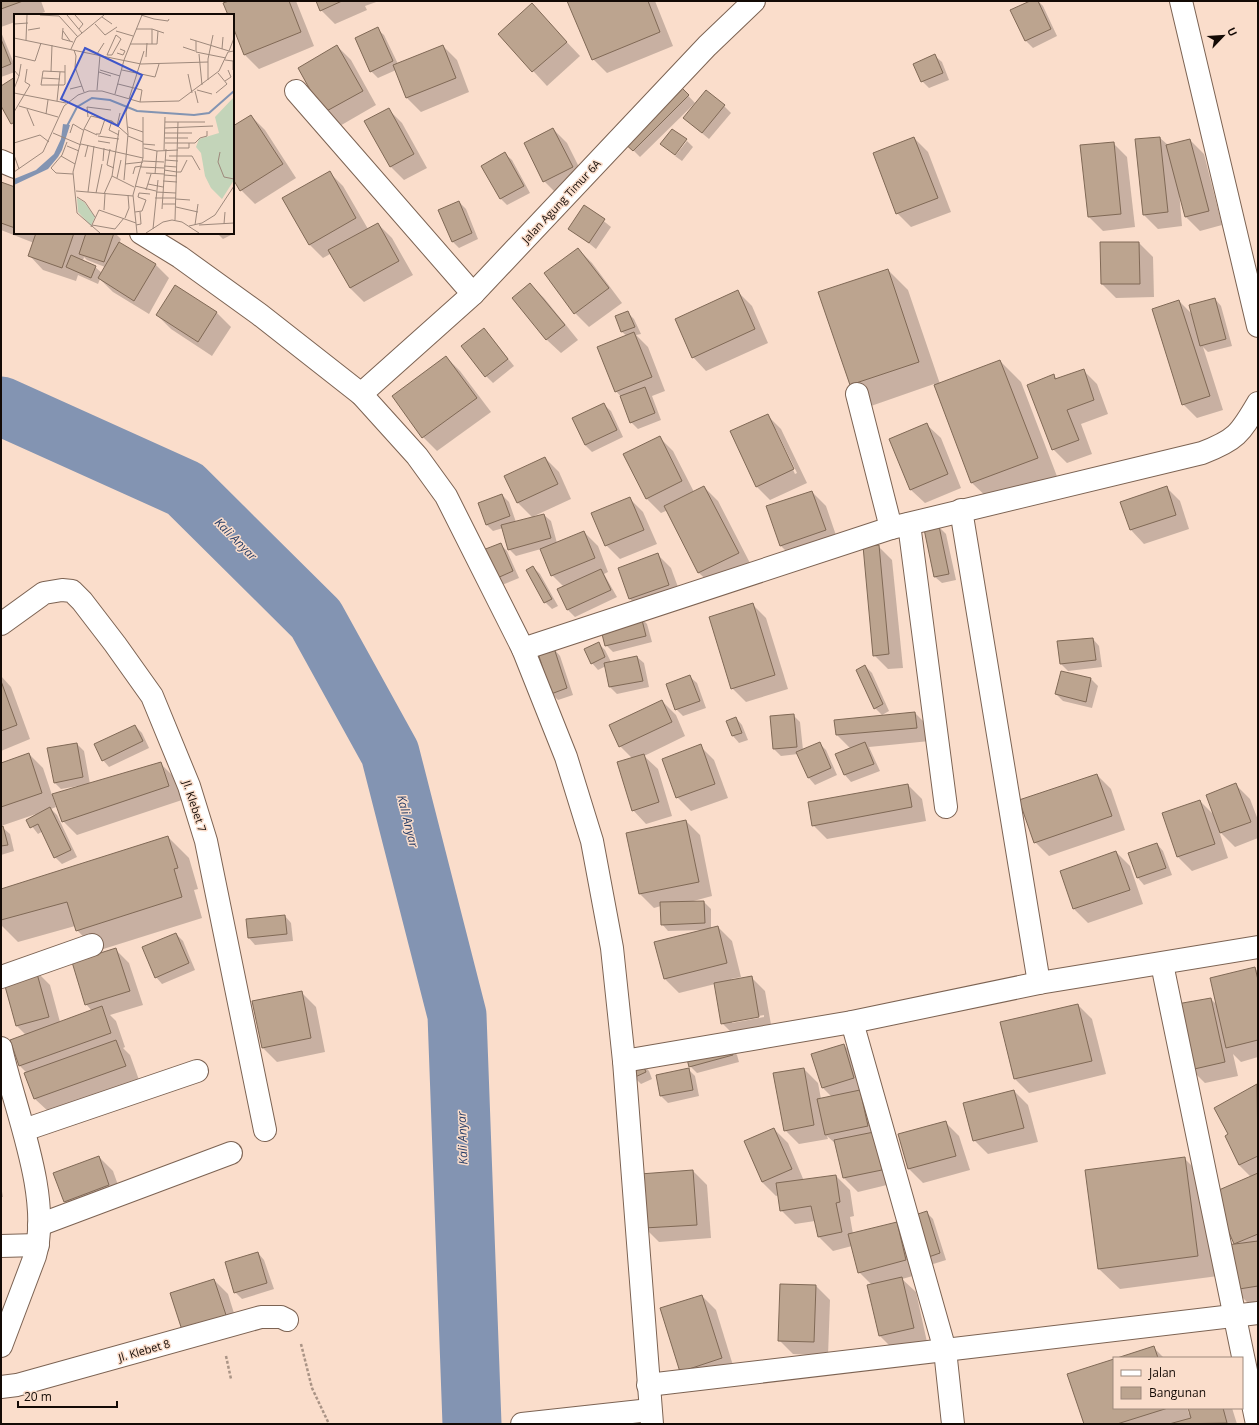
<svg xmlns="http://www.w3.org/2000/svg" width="1259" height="1425" font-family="'Open Sans',sans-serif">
  <rect width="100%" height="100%" fill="#faddcb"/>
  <g fill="#0003" fill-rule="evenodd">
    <polygon points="1,1 41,1 45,12 36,15 15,15 15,22 1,27"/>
    <polygon points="232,1 296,1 314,46 259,69 245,55 233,25 233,15 229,15"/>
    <polygon points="317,1 379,1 365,6 367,10 335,24 321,10"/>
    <polygon points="569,1 655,1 673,46 607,73 593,59"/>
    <polygon points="1033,1 1038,1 1043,6 1057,36 1033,48 1026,41 1012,11"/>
    <polygon points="532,5 580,56 547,86 499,34"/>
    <polygon points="377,29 384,35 398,64 443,46 457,60 469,92 421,112 407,98 396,70 378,78 371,71"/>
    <polygon points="1,32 15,66 15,72 1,77"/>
    <polygon points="337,46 351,60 376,105 338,127 324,113"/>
    <polygon points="935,56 942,62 949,80 929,88 922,81"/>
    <polygon points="680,87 695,103 640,157 625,142"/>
    <polygon points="724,106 731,113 709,139 691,124"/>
    <polygon points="388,109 402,123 427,168 404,180 390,166"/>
    <polygon points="251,116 265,130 296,178 255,204 241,190 233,178 233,127"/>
    <polygon points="553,129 567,143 586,181 558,195 544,181"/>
    <polygon points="914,138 928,152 951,212 911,227 897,213"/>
    <polygon points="1160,138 1168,145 1190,140 1204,154 1222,225 1200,231 1186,217 1179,191 1182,226 1158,229 1144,215"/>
    <polygon points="687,141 693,147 682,161 675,156"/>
    <polygon points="1113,143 1127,157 1135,227 1103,231 1089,217"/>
    <polygon points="505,154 512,160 530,193 507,205 501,199"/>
    <polygon points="329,172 343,186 368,229 378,224 392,238 413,275 364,302 350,288 332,253 323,258 309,244"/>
    <path d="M1,183L15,189V233H115L121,239L119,244L155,264L169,278L149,314L113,292L100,279L98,284L78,275L76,281L43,270L30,256L34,243L1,230ZM84,257L87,260L105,267L102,273L95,267L83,261Z"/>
    <polygon points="459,202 466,209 478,239 459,248 452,241"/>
    <polygon points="585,206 611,227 596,249 570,228"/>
    <polygon points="233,229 235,233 223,239 217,233 233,233"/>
    <polygon points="1101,243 1139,243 1153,257 1154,297 1116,298 1102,284"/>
    <polygon points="578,249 592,263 622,303 589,327 575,313 546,274"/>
    <polygon points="888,270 908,290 940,384 1000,361 1021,382 1058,479 993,503 972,483 934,384 871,406 851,385 819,293"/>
    <polygon points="530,284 544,298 578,340 561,353 547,340 514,298"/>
    <polygon points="176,286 217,313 231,327 212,356 171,329 157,315"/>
    <polygon points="738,292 752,306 768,343 706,371 693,357"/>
    <polygon points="1215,299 1221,306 1232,346 1208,352 1203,347 1223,410 1197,418 1183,404 1179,301 1193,315"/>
    <polygon points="627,312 634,319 641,334 636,335 648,347 665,391 652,396 661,420 638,429 631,422 621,397 616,391 627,336 622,332 616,317"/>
    <polygon points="490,336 514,366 493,383 486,376"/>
    <polygon points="446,357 460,371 491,412 437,451 423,437"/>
    <polygon points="1083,370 1097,384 1108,414 1081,424 1092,454 1067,463 1053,449 1054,376 1057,379"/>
    <polygon points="604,405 611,411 623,437 592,452 585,445 573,419"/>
    <path d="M767,415L781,429L807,483L770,500L756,486ZM774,430H776L797,473L795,474Z"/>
    <polygon points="927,425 941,438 961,488 925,503 911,490"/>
    <polygon points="659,437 673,451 694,492 704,487 718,501 752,567 713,586 699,573 668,510 661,513 647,499 624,454"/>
    <polygon points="545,458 559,472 571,499 532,517 518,503 506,476"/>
    <polygon points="1166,487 1180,501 1189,529 1144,544 1131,530 1121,502"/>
    <polygon points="812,492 826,506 839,544 795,560 781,546 768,507"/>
    <polygon points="502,495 509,502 516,522 544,515 551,521 557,543 584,532 598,546 608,572 604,574 617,597 575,617 568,610 558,590 564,587 552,575 541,549 516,556 509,549 503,528 493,531 486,524"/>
    <polygon points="629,498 643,512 657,544 620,559 606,545"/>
    <polygon points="939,527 946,534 956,580 942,583 935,577"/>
    <polygon points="500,544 507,551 519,578 502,585 496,579"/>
    <polygon points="878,546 892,560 903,668 888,669 874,655"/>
    <polygon points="657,554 671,568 682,598 644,613 630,599 619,568"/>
    <polygon points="533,567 540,574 558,606 552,609 545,602"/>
    <polygon points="752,604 766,618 788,689 746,702 732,688"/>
    <polygon points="640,617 647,624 652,642 613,652 606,645"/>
    <polygon points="1093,639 1099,646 1102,667 1068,671 1061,664"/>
    <polygon points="598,643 605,650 611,662 637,657 644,663 649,687 617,694 610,687 606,666 598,670 592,663"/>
    <polygon points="554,649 560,656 573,695 558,700 551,693"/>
    <polygon points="865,666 872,673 889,711 882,715 875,708"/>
    <polygon points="1062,672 1091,679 1098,686 1092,708 1063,701 1056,694"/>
    <polygon points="1,676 11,687 30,739 1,751"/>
    <polygon points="690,677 697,683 706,708 683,716 676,709"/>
    <polygon points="662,701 676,715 685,736 644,756 658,769 672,816 646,824 633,810 633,759 620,746"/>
    <polygon points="915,713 929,727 930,741 869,747 880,771 851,782 845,775 837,754 851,749 837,735"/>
    <polygon points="793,715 800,722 803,750 819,743 826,750 837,775 815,785 809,778 798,754 781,756 774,749 771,717"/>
    <polygon points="736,718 742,725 748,740 739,743 733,736 727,722"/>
    <polygon points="135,726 142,733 149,748 109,767 103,760"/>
    <polygon points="77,744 84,751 90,784 161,764 175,778 182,800 77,835 63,821 84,785 61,789 54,782"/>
    <polygon points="700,746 714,760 728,798 691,811 677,797"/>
    <polygon points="29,754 43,768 56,807 51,809 57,815 77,857 62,864 55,857 43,831 38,834 27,820 36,814 1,826 1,764"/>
    <polygon points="1097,775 1111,789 1125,830 1049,856 1035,842"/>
    <polygon points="908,785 922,799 926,821 827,839 813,825"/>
    <polygon points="1236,785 1250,799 1258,820 1258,838 1235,847 1219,831 1228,858 1192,871 1178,857 1200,801 1215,816"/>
    <path d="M686,821L700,835L712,896L686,903L704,902L711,909V929L718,927L732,941L741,977L731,979V981L751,977L765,991L772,1030L736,1037L722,1023L715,984L679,993L665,979L656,943L703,930L668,931L662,924L661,906L654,908L640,894L627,834ZM764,1015V1017L732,1023V1021Z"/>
    <polygon points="1,828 3,828 10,834 14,851 1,855"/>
    <polygon points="168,837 189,858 198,889 194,890 202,918 97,951 77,930 75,926 18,942 1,925 1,891"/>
    <polygon points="1157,844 1163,851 1172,875 1144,885 1138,878 1129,854"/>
    <polygon points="1116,852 1130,866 1143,904 1088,923 1074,909 1061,871"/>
    <polygon points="285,916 291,923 293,941 255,945 249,938"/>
    <polygon points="176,934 183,941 195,970 162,984 156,977"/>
    <polygon points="115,949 129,963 143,1005 110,1015 116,1021 125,1047 123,1048 130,1055 139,1080 49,1112 35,1099 27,1073 20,1066 11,1040 26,1035 17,1026 4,980 36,971 50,985 60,1022 92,1011 86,1004"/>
    <polygon points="1255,968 1258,972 1258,1057 1241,1062 1233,1054 1238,1076 1205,1083 1191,1069 1211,999 1217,1005"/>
    <polygon points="302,993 316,1007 325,1052 277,1062 263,1048"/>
    <polygon points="1078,1005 1092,1019 1106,1074 1029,1093 1015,1079"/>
    <polygon points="844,1045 857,1059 895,1183 858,1192 844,1178 837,1145 827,1136 828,1139 799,1144 785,1130 804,1069 818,1083 821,1099 832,1097 823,1088"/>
    <polygon points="731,1048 737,1055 739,1062 697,1073 690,1066"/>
    <polygon points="642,1064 649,1071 652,1079 641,1084 634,1077"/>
    <polygon points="688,1069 695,1076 699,1096 668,1103 661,1096 657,1076"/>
    <polygon points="1257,1085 1258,1302 1248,1303 1234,1289 1236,1245 1214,1193 1251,1177 1239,1165 1230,1135"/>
    <polygon points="1014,1091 1028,1105 1038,1142 988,1154 974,1140"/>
    <polygon points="945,1122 959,1136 970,1170 923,1183 909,1169 900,1134"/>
    <polygon points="774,1129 788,1143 804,1181 836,1176 850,1190 854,1216 850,1217 853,1234 897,1223 910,1237 920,1274 902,1279 916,1292 927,1342 894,1350 880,1336 868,1286 872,1285 859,1272 852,1246 833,1251 819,1237 815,1221 795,1224 781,1210 779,1195 776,1196 762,1182 745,1142"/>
    <polygon points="99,1157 113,1171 123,1199 79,1215 65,1201"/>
    <polygon points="1184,1158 1205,1179 1218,1276 1120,1289 1099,1269"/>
    <polygon points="693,1171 707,1185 711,1238 659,1242 645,1228"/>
    <polygon points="1,1186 3,1197 1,1197"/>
    <polygon points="926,1212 933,1219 946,1260 930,1265"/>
    <polygon points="258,1253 264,1260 274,1289 242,1299 235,1292"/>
    <polygon points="214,1280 228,1294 239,1329 197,1343"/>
    <polygon points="816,1286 830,1300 828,1356 793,1354 779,1340"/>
    <polygon points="702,1296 716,1310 735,1372 681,1371"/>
    <polygon points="1154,1348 1164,1358 1120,1358"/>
    <polygon points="1114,1360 1114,1408 1187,1408 1189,1414 1191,1413 1189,1408 1232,1408 1237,1424 1085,1424"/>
  </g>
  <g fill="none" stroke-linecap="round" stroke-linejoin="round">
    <polyline stroke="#8394b2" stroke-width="59" points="1,406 185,489 316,619 390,753 457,1015 472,1424"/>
  </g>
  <g fill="#bca48f" stroke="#806956">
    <polygon points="1,1 23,1 1,9"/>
    <polygon points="229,1 289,1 301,32 244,55 233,27 233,15 228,15 223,3"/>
    <polygon points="316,1 342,1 320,11"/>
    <polygon points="567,1 648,1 660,32 592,60"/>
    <polygon points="1030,1 1038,1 1051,29 1025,41 1010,10"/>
    <polygon points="532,3 567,42 532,72 498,34"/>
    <polygon points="378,27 393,61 370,72 355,38"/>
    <polygon points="1,39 11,64 1,68"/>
    <polygon points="337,45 363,91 323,113 298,68"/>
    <polygon points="443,45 456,78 406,98 393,65"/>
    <polygon points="935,54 943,73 921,82 913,64"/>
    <polygon points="15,77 15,122 11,124 1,106 1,86"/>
    <polygon points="680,86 689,95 633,151 623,142"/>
    <polygon points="706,90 725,105 702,133 683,118"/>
    <polygon points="389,108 414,154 390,167 364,121"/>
    <polygon points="251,115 283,164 240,191 233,179 233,126"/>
    <polygon points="553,128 573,167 543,182 524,143"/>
    <polygon points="672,129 687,139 675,155 660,144"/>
    <polygon points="914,137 938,198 896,214 873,153"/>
    <polygon points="1160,137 1168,212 1143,215 1135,139"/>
    <polygon points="1190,139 1209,211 1185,217 1166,145"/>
    <polygon points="1114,142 1121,214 1088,217 1080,145"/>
    <polygon points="505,152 524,186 500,199 481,166"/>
    <polygon points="330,171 356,218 309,245 282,198"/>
    <polygon points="1,182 15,187 15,228 1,223"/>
    <polygon points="459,201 472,233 452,242 438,210"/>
    <polygon points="584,205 605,219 589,243 568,229"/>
    <polygon points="378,223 399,261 350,288 328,250"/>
    <polygon points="36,233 74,233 62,268 28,256"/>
    <polygon points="86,233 114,233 104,262 79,254"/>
    <polygon points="119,242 156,264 134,301 98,278"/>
    <polygon points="1100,242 1139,242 1140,284 1101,284"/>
    <polygon points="578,248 609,288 574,314 544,273"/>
    <polygon points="71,255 96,266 91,278 66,267"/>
    <polygon points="888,269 919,362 850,385 818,292"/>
    <polygon points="530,283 565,325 546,340 512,298"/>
    <polygon points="175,285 217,312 198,342 156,315"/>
    <polygon points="738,290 755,329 692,358 675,319"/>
    <polygon points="1215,298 1226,339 1200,346 1189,305"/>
    <polygon points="1179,300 1210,396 1182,405 1152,309"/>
    <polygon points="628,311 635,327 621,332 615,316"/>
    <polygon points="484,328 508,359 485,377 461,346"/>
    <polygon points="634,332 652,377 615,392 597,347"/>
    <polygon points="446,356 477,398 422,438 392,396"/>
    <polygon points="1000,360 1038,458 971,483 934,385"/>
    <polygon points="1084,369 1094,400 1067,410 1079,440 1052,450 1027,385 1054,374 1055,379"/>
    <polygon points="645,387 655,413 630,423 620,396"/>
    <polygon points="604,403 617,430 585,445 572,418"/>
    <polygon points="768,414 794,469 756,487 730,431"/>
    <polygon points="927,423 948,474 910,490 889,439"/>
    <polygon points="660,436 682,481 646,499 623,454"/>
    <polygon points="545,457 558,484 517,503 504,476"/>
    <polygon points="704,486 739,553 698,573 664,506"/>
    <polygon points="1167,486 1176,515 1130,530 1120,502"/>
    <polygon points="812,491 826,530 780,546 766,506"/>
    <polygon points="502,494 510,516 486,525 478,503"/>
    <polygon points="630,497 644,530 605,546 591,513"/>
    <polygon points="544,514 551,538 508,550 501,525"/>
    <polygon points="939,526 949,574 934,577 924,529"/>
    <polygon points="584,531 595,558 551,576 540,549"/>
    <polygon points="501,543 513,571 495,579 483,550"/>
    <polygon points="879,545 889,654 873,656 863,546"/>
    <polygon points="658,553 669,585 629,599 618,568"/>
    <polygon points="533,566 552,599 544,603 526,570"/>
    <polygon points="601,569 611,590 567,610 557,589"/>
    <polygon points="753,603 775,675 731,689 709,617"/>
    <polygon points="641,616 646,636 605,646 600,626"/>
    <polygon points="1093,638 1096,660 1060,664 1057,641"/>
    <polygon points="599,642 605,657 591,664 584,649"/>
    <polygon points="554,648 567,688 551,694 538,653"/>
    <polygon points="637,656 643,681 609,687 604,663"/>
    <polygon points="865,665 883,704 874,709 856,670"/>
    <polygon points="1061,671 1091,678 1086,702 1055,694"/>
    <polygon points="690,675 700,701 675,710 666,684"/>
    <polygon points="1,681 17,725 1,731"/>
    <polygon points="662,700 672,722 619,747 609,725"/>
    <polygon points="915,712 917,728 836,735 834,720"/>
    <polygon points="794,714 797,747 773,749 770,716"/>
    <polygon points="736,717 742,733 732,736 726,721"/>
    <polygon points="135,725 143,741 102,761 94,744"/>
    <polygon points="820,742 831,768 808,778 796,752"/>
    <polygon points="865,742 874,764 844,775 835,754"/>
    <polygon points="77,743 83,777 54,783 47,748"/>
    <polygon points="701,744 715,784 676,798 662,759"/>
    <polygon points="29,753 42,793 1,807 1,763"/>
    <polygon points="644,754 659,802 632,811 617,762"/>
    <polygon points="161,762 169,786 62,822 52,794"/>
    <polygon points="1097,774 1112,816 1034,843 1019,800"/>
    <polygon points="1236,783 1251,822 1220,833 1206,795"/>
    <polygon points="908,784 912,807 812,826 808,802"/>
    <polygon points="1200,800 1215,844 1177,857 1162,813"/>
    <polygon points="50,807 71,850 54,858 38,824 30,828 26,820"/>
    <polygon points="686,820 699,882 639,894 626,833"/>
    <polygon points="3,826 8,845 1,846 1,827"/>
    <polygon points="168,836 178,868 174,869 182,897 76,931 67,902 1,920 1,889"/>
    <polygon points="1157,843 1166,868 1137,878 1128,853"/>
    <polygon points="1116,851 1130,890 1073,909 1060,871"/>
    <polygon points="704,901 705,923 661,925 660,902"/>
    <polygon points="285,915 287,934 248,938 246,919"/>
    <polygon points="718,926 727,963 664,979 654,942"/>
    <polygon points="176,933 189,963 155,978 142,947"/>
    <polygon points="116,948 130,991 85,1005 72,962"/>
    <polygon points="1255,967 1258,980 1258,1040 1226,1048 1210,978"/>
    <polygon points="36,970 49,1017 16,1026 3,979"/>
    <polygon points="752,976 759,1017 721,1024 714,983"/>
    <polygon points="302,991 311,1038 262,1048 252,1001"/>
    <polygon points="1211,998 1225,1062 1190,1070 1177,1004"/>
    <polygon points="1078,1004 1092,1061 1014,1079 1000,1022"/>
    <polygon points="102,1006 111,1033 19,1066 10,1040"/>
    <polygon points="116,1040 126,1066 34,1099 24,1073"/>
    <polygon points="844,1044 854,1078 822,1088 811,1054"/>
    <polygon points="731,1047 733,1055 689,1067 687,1059"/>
    <polygon points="642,1063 646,1072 633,1078 630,1069"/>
    <polygon points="689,1068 693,1090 660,1096 656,1075"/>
    <polygon points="804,1068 814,1125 784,1131 773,1073"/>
    <polygon points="1257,1084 1258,1156 1239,1165 1225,1136 1228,1134 1214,1108"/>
    <polygon points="860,1090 868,1126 825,1135 817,1099"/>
    <polygon points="1014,1090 1024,1128 973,1141 963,1103"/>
    <polygon points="946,1121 956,1156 908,1169 898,1134"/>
    <polygon points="774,1128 792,1169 762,1182 744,1141"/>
    <polygon points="874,1132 882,1170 843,1178 834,1140"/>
    <polygon points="99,1156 109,1185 64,1202 53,1173"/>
    <polygon points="1185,1157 1198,1256 1098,1269 1085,1170"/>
    <polygon points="693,1170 697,1225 644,1228 640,1174"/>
    <polygon points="1258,1173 1258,1234 1234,1244 1212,1193"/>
    <polygon points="836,1175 840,1202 836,1203 842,1232 818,1237 811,1206 780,1211 776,1183"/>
    <polygon points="927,1211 940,1253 923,1259 909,1217"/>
    <polygon points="897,1222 906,1260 858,1273 848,1234"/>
    <polygon points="1258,1241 1258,1286 1233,1290 1227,1245"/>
    <polygon points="258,1252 267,1283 234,1293 225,1262"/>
    <polygon points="902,1277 914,1328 879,1336 867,1285"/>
    <polygon points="214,1279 226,1315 182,1330 170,1293"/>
    <polygon points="780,1284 816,1285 814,1342 778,1341"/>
    <polygon points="702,1295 722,1358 680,1372 660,1308"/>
    <polygon points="1154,1346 1158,1358 1117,1358"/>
    <polygon points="1114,1359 1114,1408 1168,1408 1117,1424 1084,1424 1067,1374"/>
    <polygon points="1188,1408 1223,1408 1227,1423 1169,1424 1191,1418"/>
  </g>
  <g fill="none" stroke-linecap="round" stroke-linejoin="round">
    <defs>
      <g id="minor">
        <polyline points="1181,1 1258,326"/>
        <polyline points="296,91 473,294"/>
        <polyline points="1,161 15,167"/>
        <polyline points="141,233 180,257 259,314 361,394 417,456 446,496 523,649 566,757 592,841 612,948 624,1061 652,1424"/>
        <polyline points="361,394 473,294 707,46 754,1"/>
        <polyline points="857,394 891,528"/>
        <polyline points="961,510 1039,983"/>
        <polyline points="909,524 946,807"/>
        <polyline points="1,624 44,593 62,590 72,591 82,601 115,644 152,696 189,786 206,841 265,1130"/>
        <path d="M523,649L891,528L1202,453C1236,440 1240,434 1258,403"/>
        <polyline points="1162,964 1257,1424"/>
        <polyline points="1,977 92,945"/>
        <polyline points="852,1022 945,1350 953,1424"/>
        <path d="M1,1048C14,1108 52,1196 35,1256L1,1346"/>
        <polyline points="624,1061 852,1022 1039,983 1258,947"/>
        <polyline points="24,1130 197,1071"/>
        <polyline points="39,1225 231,1153"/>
        <polyline points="1,1246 38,1245"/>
        <polyline points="648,1385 1258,1313"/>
        <polyline points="1,1387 17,1385 261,1317 281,1317 287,1320"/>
        <polyline points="522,1424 650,1410"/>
      </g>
    </defs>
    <use href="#minor" stroke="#7c6353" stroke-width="24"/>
    <g stroke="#aa9486" stroke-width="2.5" stroke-dasharray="3 2" stroke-linecap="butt">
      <polyline points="301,1344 312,1388 329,1424"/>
      <polyline points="226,1356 231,1379"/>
    </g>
    <use href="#minor" stroke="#fff" stroke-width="22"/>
  </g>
  <g text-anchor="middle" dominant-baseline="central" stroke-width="3" stroke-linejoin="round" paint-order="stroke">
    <g font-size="11" fill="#130a05" stroke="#faddcb">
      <text transform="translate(561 201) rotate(-47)">Jalan Agung Timur 6A</text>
      <text transform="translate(195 806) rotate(72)">Jl. Klebet 7</text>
      <text transform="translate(144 1350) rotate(-16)">Jl. Klebet 8</text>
    </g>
    <g font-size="12" font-style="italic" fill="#273e68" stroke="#faddcb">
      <text transform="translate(236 539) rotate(45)">Kali Anyar</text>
      <text transform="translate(408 821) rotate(76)">Kali Anyar</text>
      <text transform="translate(462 1138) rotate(-92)">Kali Anyar</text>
    </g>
  </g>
  <g transform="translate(14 14)">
    <rect width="220" height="220" fill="#faddcb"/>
    <path d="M63,184L70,188L81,203L77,212L64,198Z" fill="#c3d4b9"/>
    <path d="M220,83V166L208,185L197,174L191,162L187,139L182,133L185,125L205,119L201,103Z" fill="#c3d4b9"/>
    <path d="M49,110L56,111L48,136L44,143L34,155L0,171V165L22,156L40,140L47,125Z" fill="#8394b2"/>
    <path fill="none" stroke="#8394b2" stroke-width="2" d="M52,114L63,93L78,84L96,86L123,97L180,101L195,99L220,77"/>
    <path fill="none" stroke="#9e897c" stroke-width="1" d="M26,1L45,2M53,1L68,19M61,1L69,10L65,15M127,1L140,5L154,7L155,5M45,2L64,23M88,3L98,10M0,10L14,9M81,10L91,21L103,13M49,14L48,25L59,28M122,15H138L150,19M138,15V30M14,16L26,14M49,17L56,27M102,17L119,22M102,21L107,25L98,41H93ZM0,24L127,50L194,48M176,25L215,37M12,26L13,1M182,27V38L212,44M116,30H143L144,17M169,33L181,37M57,35L62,24L90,1M208,35L209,23M60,36L62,42L61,53L70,78M215,37L220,24M103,39L109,41L111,37L106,35M83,40L90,29M185,40L188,71M0,42L21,47L27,29M132,43L133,29M211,46L219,47V56M0,56L5,62L0,75M86,56L106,62M108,56L141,63L145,50M37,58L38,31M51,58L29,57L27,71H50L51,70V51M85,58L97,62M174,60L178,79M5,62L7,50M28,64L46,65M194,66V45L199,21M211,67L217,63L214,56M104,70L128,76L126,88M56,75L68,72M83,76L86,41M183,76L198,80M181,77L184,89M0,79L52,89M202,79L213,70L204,59M101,80L110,46L128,1M115,85L130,37M43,87L46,58M5,92L44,103M13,95L20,112M0,98L16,71L11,68L13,55M32,100L34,86M74,103L73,93L97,96M129,103V144M98,107L95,116L105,121M151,108H191M103,112L106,99M114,113L129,118M151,114L199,112M70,115L83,121M105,116L98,162L120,173M39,119L67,131M56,119L59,110L69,116M151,119H178M82,120H86L91,105M84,122L105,125M114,122L129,128M151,124H174M84,127L96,129M53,128L48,141L37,154L42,159L59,160M0,129L26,121L35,128M151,129H181L186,124L193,122V117M67,130L129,144L119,181L123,219M129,130L141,131M53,132L65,137M130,134L143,137L164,136M164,134H175V129M96,135L93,151L100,154M150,136L151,103M206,138L204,148L210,163L220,165M0,141L5,155M47,142L61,150M155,142H178L186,156M71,143L74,131M151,146L164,147M89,147L90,134M129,147L150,148M111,150L129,148M150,152L163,153M127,153L150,154M150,156L163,158M0,158L29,138L50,92L64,81L75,77H88L126,88L165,87L205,57L214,38L220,37M163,158H167L173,146M132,159L150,160M119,160L121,153L128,152M141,160L143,137M150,161L163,162M103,164L107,146M110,166L114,120L112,98L116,86M149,167L163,168M134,170L149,173M121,172L142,177M132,176L137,160M62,177L119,182M74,178L80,132M142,178L162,179M82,179L88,150M90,180L98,162M63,183L71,188L81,203M141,184H162M162,185L176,186M149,190H162M162,193L184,198M148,195L152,135M90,196L91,180M121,198L128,197L132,186L124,183L125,179L136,180M111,204L115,194L114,181M161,206L164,108M210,210L211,198M78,211L101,215L110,204M122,211L127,210L126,198M181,211L184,190M185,211L220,209M175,212L188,209L201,201L220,172M77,213L85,196L122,209M139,215L144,166M86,219L63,199L59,158L70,115L77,102L98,107L114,121M132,219L149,208L158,206L168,208L185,219"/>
    <path fill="#3f56c9" fill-opacity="0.15" stroke="#3f56c9" stroke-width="2" d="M71,34L128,61L104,112L47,85Z"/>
    <rect width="220" height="220" fill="none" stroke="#130a05" stroke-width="2"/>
  </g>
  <rect width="1259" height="1425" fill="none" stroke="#130a05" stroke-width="4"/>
  <rect x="1113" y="1357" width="130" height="52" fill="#faddcb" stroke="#9e897c"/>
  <rect x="1121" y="1370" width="20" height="6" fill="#ffffff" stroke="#9e897c"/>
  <text x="1149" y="1377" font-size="12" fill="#130a05">Jalan</text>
  <rect x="1121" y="1387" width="20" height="12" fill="#bca48f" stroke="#9e897c"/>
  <text x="1149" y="1397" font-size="12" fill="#130a05">Bangunan</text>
  <g transform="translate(1223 36) rotate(65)" stroke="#faddcb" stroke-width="3" paint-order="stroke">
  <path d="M0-3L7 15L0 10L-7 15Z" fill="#130a05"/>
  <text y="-6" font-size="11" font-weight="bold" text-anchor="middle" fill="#130a05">U</text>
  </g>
  <path d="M18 1401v6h99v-6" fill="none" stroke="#130a05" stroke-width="2"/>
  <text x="24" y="1401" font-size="12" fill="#130a05" stroke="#faddcb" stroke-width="3" paint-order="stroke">20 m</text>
</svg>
